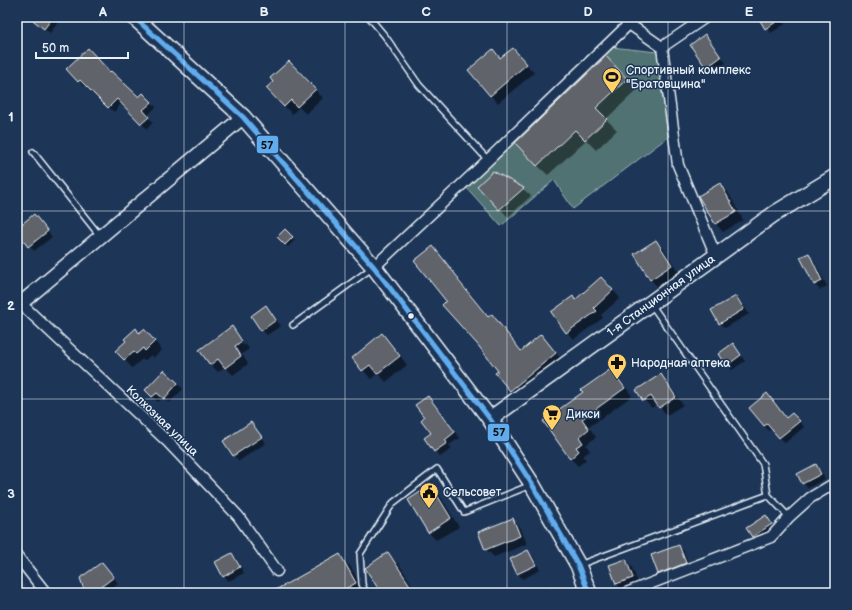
<svg xmlns="http://www.w3.org/2000/svg" width="852" height="610" font-family="'Balsamiq Sans',sans-serif">
  <rect width="100%" height="100%" fill="#1d3557"/>
  <filter id="ink" filterUnits="userSpaceOnUse"><feTurbulence type="fractalNoise" baseFrequency=".025" numOctaves="2"/><feDisplacementMap in="SourceGraphic" scale="8" xChannelSelector="R" yChannelSelector="G"/><feConvolveMatrix kernelMatrix="1 2 1 2 8 2 1 2 1" color-interpolation-filters="sRGB"/></filter>
  <g filter="url(#ink)">
    <polygon fill="#31435d" points="17,577 30,593 17,593"/>
    <polygon fill="#517272" stroke="#9cb2b5" points="611,47 657,52 668,137 573,209 554,180 501,226 466,187"/>
    <g fill="#0007">
      <polygon points="34,17 62,17 50,33 38,24"/>
      <polygon points="759,17 780,17 785,24 771,33"/>
      <polygon points="705,36 710,41 726,63 712,72 707,67"/>
      <polygon points="513,49 534,73 498,103 490,95 501,59"/>
      <polygon points="289,63 323,98 306,114 299,107 292,114 284,106 275,82"/>
      <polygon points="617,68 637,90 606,119 617,130 596,150 586,140 548,175 537,165"/>
      <polygon points="67,69 110,73 139,99 143,94 156,107 147,116 153,122 147,129 122,103 114,112 85,85 84,86"/>
      <polygon points="493,172 523,189 531,196 508,217 479,186"/>
      <polygon points="720,185 728,192 743,220 723,232 716,224 700,196"/>
      <polygon points="39,221 52,237 34,251 17,230"/>
      <polygon points="285,230 295,240 288,247 278,237"/>
      <polygon points="656,241 664,249 679,273 658,287 650,279"/>
      <polygon points="439,254 489,318 492,315 499,322 522,352 547,342 562,360 518,397 496,373 499,371 448,302"/>
      <polygon points="808,254 813,259 827,286 820,290 815,285"/>
      <polygon points="608,285 620,298 601,315 603,318 574,339 567,332 576,301"/>
      <polygon points="736,297 741,302 749,314 725,328 720,323"/>
      <polygon points="266,307 281,326 267,335 262,330"/>
      <polygon points="232,328 239,335 237,335 244,346 246,344 239,335 249,349 242,354 248,364 233,375 225,367 218,372 210,364"/>
      <polygon points="140,334 152,338 162,350 153,358 151,355 144,361 142,359 132,368 117,351"/>
      <polygon points="382,334 390,342 407,365 386,382 378,373 371,379 353,358"/>
      <polygon points="733,345 745,361 732,370 719,354"/>
      <polygon points="611,370 619,378 632,396 589,427 596,437 586,445 590,451 583,456 586,460 578,466 570,458 584,392"/>
      <polygon points="164,371 183,389 169,403 163,397 158,402 146,390"/>
      <polygon points="660,375 668,383 683,405 667,415 657,404 652,408 644,400"/>
      <polygon points="428,397 460,438 449,445 452,449 440,457 425,438 432,433 425,417"/>
      <polygon points="772,400 787,418 797,419 804,427 785,443 772,429 769,431 750,408"/>
      <polygon points="251,423 266,443 239,461 234,456 224,441"/>
      <polygon points="816,465 821,470 825,479 808,488 803,483"/>
      <polygon points="431,487 439,494 459,527 436,540 428,532"/>
      <polygon points="766,517 776,530 758,542 748,529"/>
      <polygon points="513,520 520,527 527,544 494,557 486,549"/>
      <polygon points="679,546 684,551 690,568 664,578 659,573"/>
      <polygon points="528,551 533,556 540,570 523,579 518,574 511,560"/>
      <polygon points="232,554 237,559 244,573 229,581 224,576"/>
      <polygon points="388,554 399,564 417,593 382,593"/>
      <polygon points="339,556 350,566 365,593 272,593"/>
      <polygon points="626,560 631,565 638,583 622,589 617,584"/>
      <polygon points="102,563 118,583 105,593 86,593"/>
      <polygon points="545,585 552,593 533,593 532,591"/>
    </g>
    <g fill="#60636a" stroke="#e8f1f8">
      <polygon points="29,17 53,17 44,29"/>
      <polygon points="758,17 784,17 765,29"/>
      <polygon points="705,34 721,57 706,68 690,45"/>
      <polygon points="88,48 110,72 111,71 139,97 143,93 152,102 143,110 149,117 141,124 117,99 108,108 80,80 78,82 66,69"/>
      <polygon points="513,48 527,64 490,96 468,70 493,49 500,58"/>
      <polygon points="606,56 627,79 596,108 607,119 585,140 575,130 537,166 515,143"/>
      <polygon points="289,61 316,89 297,107 291,100 284,107 266,88 273,82 270,78"/>
      <polygon points="493,171 524,188 499,210 477,186"/>
      <polygon points="720,183 736,212 715,224 698,196"/>
      <polygon points="34,214 48,231 28,247 17,232 17,228"/>
      <polygon points="285,229 293,237 285,245 277,237"/>
      <polygon points="656,240 672,265 650,280 634,254"/>
      <polygon points="433,246 459,279 458,280 488,317 492,314 521,351 541,334 556,353 510,391 495,373 498,371 477,344 442,305 446,301 414,261"/>
      <polygon points="809,253 822,281 814,285 800,257"/>
      <polygon points="601,277 613,290 594,308 597,311 566,333 551,312 573,296 575,300"/>
      <polygon points="736,296 744,309 719,324 711,310"/>
      <polygon points="266,305 276,320 261,331 251,316"/>
      <polygon points="232,326 242,341 235,346 241,356 225,368 218,359 210,365 199,350"/>
      <polygon points="136,328 139,333 144,329 155,341 145,351 143,348 136,354 134,352 124,360 115,351 126,341 124,339"/>
      <polygon points="382,333 400,356 377,374 370,365 362,371 352,358"/>
      <polygon points="733,343 741,355 726,366 718,354"/>
      <polygon points="611,369 625,388 582,419 589,429 579,437 583,443 576,447 579,451 570,459 543,421 583,392 581,390"/>
      <polygon points="164,370 178,383 164,399 157,393 152,397 145,390"/>
      <polygon points="661,374 676,397 659,408 651,396 643,401 636,390"/>
      <polygon points="767,393 786,418 792,413 800,421 779,438 767,424 764,426 749,408"/>
      <polygon points="428,396 455,432 445,440 447,443 434,452 424,438 431,433 421,420 424,417 415,405"/>
      <polygon points="251,422 262,437 233,456 223,441"/>
      <polygon points="816,464 821,474 802,484 797,474"/>
      <polygon points="431,485 451,518 428,533 408,500"/>
      <polygon points="766,515 772,524 752,537 746,528"/>
      <polygon points="513,518 520,536 485,550 478,532"/>
      <polygon points="679,545 686,563 658,574 651,555"/>
      <polygon points="528,550 536,565 517,574 510,559"/>
      <polygon points="388,552 415,593 381,593 365,568"/>
      <polygon points="232,553 240,567 223,577 215,562"/>
      <polygon points="340,554 356,583 337,593 270,593"/>
      <polygon points="626,559 633,578 616,584 609,565"/>
      <polygon points="102,562 114,577 93,593 85,593 80,578"/>
    </g>
    <g fill="none" stroke-linecap="round" stroke-linejoin="round">
      <defs>
        <g id="service">
          <polyline points="369,17 385,36 419,85 488,160"/>
          <polyline points="33,152 100,236"/>
          <polyline points="651,304 763,464 768,495 789,517"/>
          <polyline points="293,325 372,268"/>
          <polyline points="579,565 768,495"/>
          <polyline points="366,593 362,584 360,554 393,503 437,469 464,512 531,485"/>
        </g>
        <g id="minor">
          <polyline points="626,17 629,24 662,47 678,165 716,256"/>
          <polyline points="662,47 706,17"/>
          <polyline points="374,267 488,160 629,24"/>
          <polyline points="17,300 168,442 238,516 277,571"/>
          <polyline points="17,556 46,593"/>
          <polyline points="626,593 771,537 789,517 810,498 835,483"/>
        </g>
        <polyline id="tertiary" points="17,305 20,304 243,117"/>
        <g id="secondary">
          <polyline points="134,17 243,117 374,267 490,419 532,484 578,565 589,593"/>
          <polyline points="490,419 774,214 835,177"/>
        </g>
      </defs>
      <use href="#service" stroke="#e8f1f8" stroke-width="8"/>
      <use href="#minor" stroke="#e8f1f8" stroke-width="13"/>
      <use href="#tertiary" stroke="#e8f1f8" stroke-width="16"/>
      <use href="#secondary" stroke="#e8f1f8" stroke-width="18"/>
      <use href="#service" stroke="#1d3557" stroke-width="5"/>
      <use href="#minor" stroke="#1d3557" stroke-width="10"/>
      <use href="#tertiary" stroke="#1d3557" stroke-width="13"/>
      <use href="#secondary" stroke="#1d3557" stroke-width="15"/>
      <defs>
        <polyline id="bus-1" points="134,17 243,117 374,267 490,419 532,484 578,565 589,593"/>
      </defs>
      <use href="#bus-1" stroke="#1d3557" stroke-width="8"/>
      <use href="#bus-1" stroke="#60acee" stroke-width="5"/>
    </g>
  </g>
  <path fill="none" stroke="#e8f1f8" stroke-width="1" stroke-opacity="0.55" d="M184,17V593M345,17V593M507,17V593M668,17V593M17,211H835M17,399H835"/>
  <defs>
    <symbol id="stadium-pin" viewBox="-11 -11 22 30"><path d="M0 17L-7.5 6A9.5 9.5 0 1 1 7.5 6Z" fill="#ffd166" stroke="#1d3557"/><path d="M0-5a6.5 5 0 1 0 0 10a6.5 5 0 1 0 0-10ZM-3.5-1.8h7v3.6h-7Z" fill="#111"/></symbol>
    <symbol id="pharmacy-pin" viewBox="-11 -11 22 30"><path d="M0 17L-7.5 6A9.5 9.5 0 1 1 7.5 6Z" fill="#ffd166" stroke="#1d3557"/><path d="M-2-6h4v4h4v4h-4v4h-4v-4h-4v-4h4Z" fill="#111"/></symbol>
    <symbol id="supermarket-pin" viewBox="-11 -11 22 30"><path d="M0 17L-7.5 6A9.5 9.5 0 1 1 7.5 6Z" fill="#ffd166" stroke="#1d3557"/><path d="M-6-5.5h2.5l.6 2H6L4.5 2H-2.5L-4.4-4H-6ZM-1.5 3.2a1.3 1.3 0 1 0 .1 0ZM3 3.2a1.3 1.3 0 1 0 .1 0Z" fill="#111"/></symbol>
    <symbol id="civic-pin" viewBox="-11 -11 22 30"><path d="M0 17L-7.5 6A9.5 9.5 0 1 1 7.5 6Z" fill="#ffd166" stroke="#1d3557"/><path d="M-.6-6.5H3V-4.5H.6V-3L4-1V1h2V6H-6V1h2V-1L-.6-3ZM-1.2 2.5V6h2.4V2.5Z" fill="#111"/></symbol>
  </defs>
  <g fill-rule="evenodd">
    <use href="#stadium-pin" x="601" y="66" width="22" height="30"/>
    <use href="#pharmacy-pin" x="606" y="352" width="22" height="30"/>
    <use href="#supermarket-pin" x="541" y="403" width="22" height="30"/>
    <use href="#civic-pin" x="418" y="481" width="22" height="30"/>
  </g>
  <circle fill="#e8f1f8" stroke="#1d3557" stroke-width="1.5" cx="411" cy="316" r="3.5"/>
  <g text-anchor="middle" dominant-baseline="central" stroke-width="3" stroke-linejoin="round" paint-order="stroke">
    <g font-size="12" fill="#e8f1f8" stroke="#1d3557" text-anchor="start">
      <text x="626" y="70">Спортивный комплекс<tspan x="626" dy="14">"Братовщина"</tspan></text>
      <text x="631" y="363">Народная аптека</text>
      <text x="566" y="414">Дикси</text>
      <text x="443" y="492">Сельсовет</text>
    </g>
    <g font-size="12" fill="#e8f1f8" stroke="#1d3557">
      <text transform="translate(661 296) rotate(-36)">1-я Станционная улица</text>
      <text transform="translate(162 421) rotate(44)">Колхозная улица</text>
    </g>
  </g>
  <g stroke="#1d3557" stroke-width="1.5">
    <rect x="256" y="135" width="23" height="19" rx="4" fill="#60acee"/>
    <rect x="487" y="423" width="23" height="19" rx="4" fill="#60acee"/>
  </g>
  <g font-size="11" text-anchor="middle" font-weight="bold" fill="#111">
    <text x="267" y="149">57</text>
    <text x="499" y="436">57</text>
  </g>
  <rect width="852" height="610" fill="none" stroke="#1d3557" stroke-width="44"/>
  <path d="M36 52v6h92v-6" fill="none" stroke="#e8f1f8" stroke-width="2"/>
  <text x="42" y="52" font-size="12" fill="#e8f1f8" stroke="#1d3557" stroke-width="3" paint-order="stroke">50 m</text>
  <rect x="22" y="22" width="808" height="566" fill="none" stroke="#e8f1f8" stroke-width="1.5"/>
  <g font-size="13" text-anchor="middle" font-weight="bold" fill="#e8f1f8">
    <text x="103" y="16">A</text>
    <text x="264" y="16">B</text>
    <text x="426" y="16">C</text>
    <text x="588" y="16">D</text>
    <text x="749" y="16">E</text>
    <text x="11" y="121">1</text>
    <text x="11" y="310">2</text>
    <text x="11" y="498">3</text>
  </g>
</svg>
